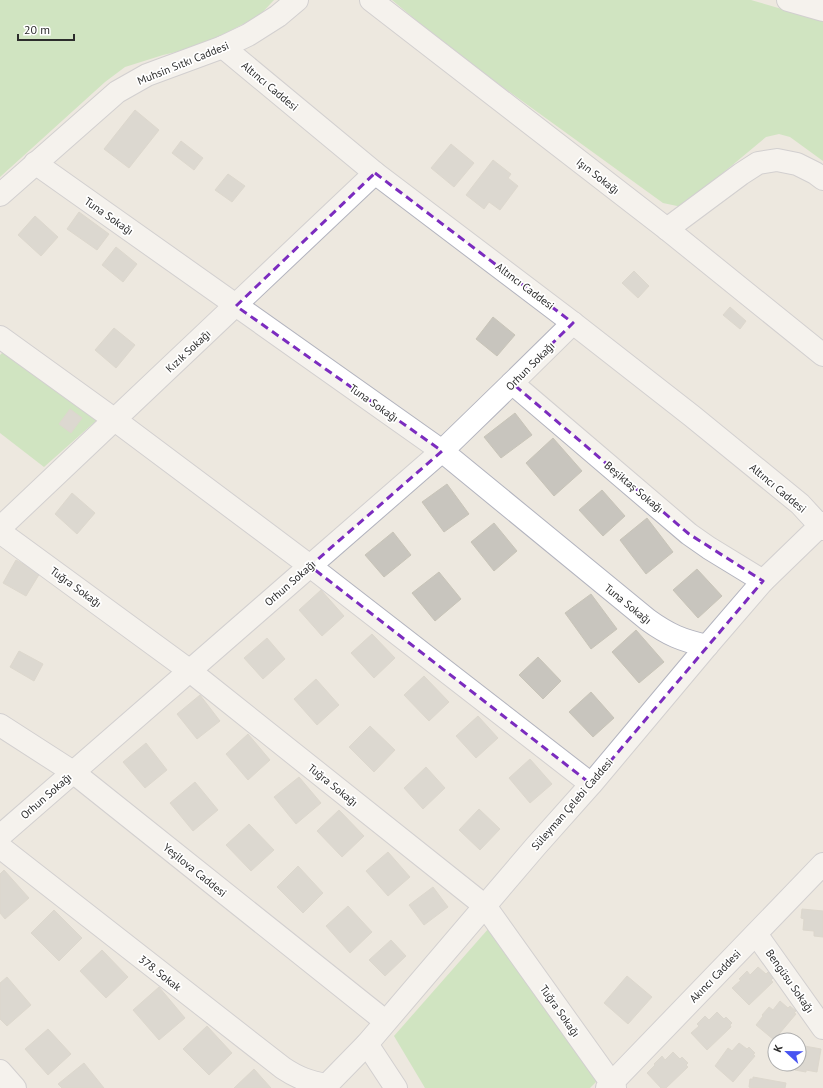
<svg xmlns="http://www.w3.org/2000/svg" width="823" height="1088" font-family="'PT Sans',sans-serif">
  <rect width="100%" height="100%" fill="#ede8df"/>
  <g fill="#ade09e">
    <polygon points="0,0 274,0 259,16 198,47 163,55 125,67 105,82 0,177"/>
    <polygon points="392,0 751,0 823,21 823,161 790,137 779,134 766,137 682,207 663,203 453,51"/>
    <polygon points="3,352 97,420 44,467 0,433 0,355"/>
    <polygon points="489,928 597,1081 590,1088 425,1088 394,1036"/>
  </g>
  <g fill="#c8c5be" stroke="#c8c4b8">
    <polygon points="135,110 159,130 129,168 104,149"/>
    <polygon points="181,141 203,158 194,170 172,153"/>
    <polygon points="451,144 474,163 454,187 431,168"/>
    <polygon points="493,160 511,174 508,178 518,186 500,210 489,202 484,209 466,195"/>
    <polygon points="228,174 245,186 232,202 215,190"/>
    <polygon points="79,212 109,234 97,250 67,229"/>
    <polygon points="35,216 58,237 41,256 18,235"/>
    <polygon points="116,247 137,264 123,282 102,265"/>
    <polygon points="634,271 649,286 638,298 622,283"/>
    <polygon points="730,307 746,321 740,329 723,315"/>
    <polygon points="493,317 515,335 497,356 476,339"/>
    <polygon points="114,328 135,345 116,368 95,350"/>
    <polygon points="70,409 82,418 71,433 59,424"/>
    <polygon points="515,413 532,435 501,458 484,437"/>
    <polygon points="553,438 582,471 554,496 526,463"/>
    <polygon points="447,484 469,514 444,532 422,502"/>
    <polygon points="602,490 625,516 603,536 579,510"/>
    <polygon points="72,493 95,513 77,534 55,514"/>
    <polygon points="647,518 673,552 646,574 620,540"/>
    <polygon points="494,523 517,551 494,571 471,542"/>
    <polygon points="393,532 411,555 384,577 365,555"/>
    <polygon points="16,560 40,573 26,596 3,583"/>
    <polygon points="697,569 722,596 698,618 673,590"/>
    <polygon points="439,572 461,599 435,621 412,593"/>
    <polygon points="321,590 344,616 322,636 299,610"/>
    <polygon points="591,594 617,629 591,649 565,613"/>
    <polygon points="636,630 664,662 639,683 612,652"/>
    <polygon points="372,634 395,658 374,678 351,653"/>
    <polygon points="267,638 285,659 263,679 244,658"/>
    <polygon points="19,651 43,664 34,681 10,667"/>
    <polygon points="538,657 561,681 543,699 519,675"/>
    <polygon points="424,676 449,702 429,721 404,695"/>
    <polygon points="316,679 339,705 317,725 294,699"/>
    <polygon points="591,692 614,718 593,737 569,712"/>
    <polygon points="200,695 220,721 197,739 177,714"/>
    <polygon points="478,716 498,738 476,758 456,736"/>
    <polygon points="370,726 395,750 374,772 349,747"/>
    <polygon points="248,734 270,760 248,780 226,754"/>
    <polygon points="146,743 167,770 145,788 123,762"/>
    <polygon points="530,759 552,784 530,803 509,778"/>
    <polygon points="426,767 445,788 423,809 404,788"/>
    <polygon points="299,777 321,803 296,824 274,797"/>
    <polygon points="195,782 218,810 193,831 170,803"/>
    <polygon points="479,809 500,829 480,850 459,830"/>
    <polygon points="339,810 364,836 342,857 317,831"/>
    <polygon points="249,824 274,850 251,871 226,845"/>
    <polygon points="388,852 410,877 388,896 366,871"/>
    <polygon points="298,866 323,893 303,913 277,887"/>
    <polygon points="4,870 29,898 5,919 0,913 0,874"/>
    <polygon points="433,887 448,907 424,925 409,905"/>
    <polygon points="348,906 372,932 350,953 326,926"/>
    <polygon points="802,909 823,911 823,937 814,936 814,931 803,930 804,919 801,918"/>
    <polygon points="54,910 82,938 59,961 31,933"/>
    <polygon points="391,940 406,956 385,976 369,960"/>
    <polygon points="102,950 128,977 106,998 80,971"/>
    <polygon points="758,967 766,974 768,972 773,978 771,980 773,982 749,1005 732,988 741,980 739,979 747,971 750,975"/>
    <polygon points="627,976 652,997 628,1024 604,1003"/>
    <polygon points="7,977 31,1005 7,1026 0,1019 0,983"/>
    <polygon points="159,987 185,1018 159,1040 133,1010"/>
    <polygon points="780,1001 788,1008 790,1006 796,1011 794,1013 796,1014 774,1040 756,1025 763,1016 762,1015 769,1007 773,1010"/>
    <polygon points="717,1012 724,1019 726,1017 732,1023 730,1025 731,1027 707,1050 691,1033 699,1026 697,1024 705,1016 709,1020"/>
    <polygon points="207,1026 232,1053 209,1075 183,1049"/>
    <polygon points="48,1029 71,1054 48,1075 25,1049"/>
    <polygon points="739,1043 747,1049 749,1047 755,1053 753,1054 755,1056 733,1082 715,1066 728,1048 732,1051"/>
    <polygon points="799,1045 821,1049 817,1072 806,1070 806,1072 795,1070 796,1065 788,1064 799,1064"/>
    <polygon points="673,1052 680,1059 682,1057 688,1063 686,1065 688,1067 666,1088 661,1088 647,1073 655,1065 654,1064 662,1056 665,1060"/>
    <polygon points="84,1063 104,1088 62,1088 58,1084"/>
    <polygon points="254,1069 271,1088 234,1088"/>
    <polygon points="753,1077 786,1083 785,1088 751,1088 749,1087 750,1079 753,1079"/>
  </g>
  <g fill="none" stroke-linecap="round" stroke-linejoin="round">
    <defs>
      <g id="minor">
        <polyline points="371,0 667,229 823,355"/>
        <polyline points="788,0 823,10"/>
        <polyline points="223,47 375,173 573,323 692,416 800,504 823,529"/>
        <path d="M35,163L442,451L648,620C669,635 681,640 707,646"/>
        <polyline points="0,195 117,92 147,75 223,47 248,35 278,16 297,0"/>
        <polyline points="667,229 741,174 758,163 777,160 797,164 815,173 823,179"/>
        <polyline points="0,337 115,420 310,566 591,784"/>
        <polyline points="512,383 689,534 709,548 763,581"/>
        <polyline points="0,528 375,173"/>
        <polyline points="0,532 190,671 485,906 615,1088"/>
        <polyline points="0,725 73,772 385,1021"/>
        <polyline points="0,836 442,451 512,383 573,323"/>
        <path d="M0,847L283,1068C298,1078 309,1082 327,1085"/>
        <polyline points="756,934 823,1028"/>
        <polyline points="367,1044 396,1088"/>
        <polyline points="0,1071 15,1088"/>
        <polyline points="324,1088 367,1044 536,846 593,782 707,646 763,581 823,523"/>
        <polyline points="607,1088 823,864"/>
      </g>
    </defs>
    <use href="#minor" stroke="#b2b3be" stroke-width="24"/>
    <use href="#minor" stroke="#fff" stroke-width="22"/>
  </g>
  <path d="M0 0H823V1088H0ZM375,173L573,323L512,383L689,534L763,581L591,784L310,566L442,451L236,306Z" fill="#ede8df" fill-opacity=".55" fill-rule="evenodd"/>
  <path fill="none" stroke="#7b2cbf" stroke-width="3" stroke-dasharray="8 5" stroke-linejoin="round" d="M375,173L573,323L512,383L689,534L763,581L591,784L310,566L442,451L236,306Z"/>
  <g text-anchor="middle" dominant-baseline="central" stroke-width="3.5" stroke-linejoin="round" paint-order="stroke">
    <g font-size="11" fill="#2c2c2c" stroke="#fff">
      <text transform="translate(183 63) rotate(-22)">Muhsin Sıtkı Caddesi</text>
      <text transform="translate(270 86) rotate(40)">Altıncı Caddesi</text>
      <text transform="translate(598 176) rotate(38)">Işın Sokağı</text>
      <text transform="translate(109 216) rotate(35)">Tuna Sokağı</text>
      <text transform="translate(525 286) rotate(37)">Altıncı Caddesi</text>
      <text transform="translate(188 351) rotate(-43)">Kızık Sokağı</text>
      <text transform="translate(530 366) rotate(-45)">Orhun Sokağı</text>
      <text transform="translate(374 403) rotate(35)">Tuna Sokağı</text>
      <text transform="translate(634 487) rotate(40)">Beşiktaş Sokağı</text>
      <text transform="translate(778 488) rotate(40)">Altıncı Caddesi</text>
      <text transform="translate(290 583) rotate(-41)">Orhun Sokağı</text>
      <text transform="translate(76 587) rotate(36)">Tuğra Sokağı</text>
      <text transform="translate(628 604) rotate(39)">Tuna Sokağı</text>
      <text transform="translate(333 785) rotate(39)">Tuğra Sokağı</text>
      <text transform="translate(46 796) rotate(-41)">Orhun Sokağı</text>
      <text transform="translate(572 804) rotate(-49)">Süleyman Çelebi Caddesi</text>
      <text transform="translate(195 870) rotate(39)">Yeşilova Caddesi</text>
      <text transform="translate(160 973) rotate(38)">378. Sokak</text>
      <text transform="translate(715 976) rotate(-46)">Akıncı Caddesi</text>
      <text transform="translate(790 981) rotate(55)">Bengüsu Sokağı</text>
      <text transform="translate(560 1011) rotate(55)">Tuğra Sokağı</text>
    </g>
  </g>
  <g transform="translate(787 1052) rotate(292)"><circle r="19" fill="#ffffff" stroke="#ababab"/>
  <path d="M0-3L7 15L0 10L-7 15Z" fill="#4854f1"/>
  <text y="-6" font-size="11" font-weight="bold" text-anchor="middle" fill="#2c2c2c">K</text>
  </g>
  <path d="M18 34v6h56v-6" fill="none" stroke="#2c2c2c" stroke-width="2"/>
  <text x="24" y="34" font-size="12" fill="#2c2c2c" stroke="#ffffff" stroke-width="3" paint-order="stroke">20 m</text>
</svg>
